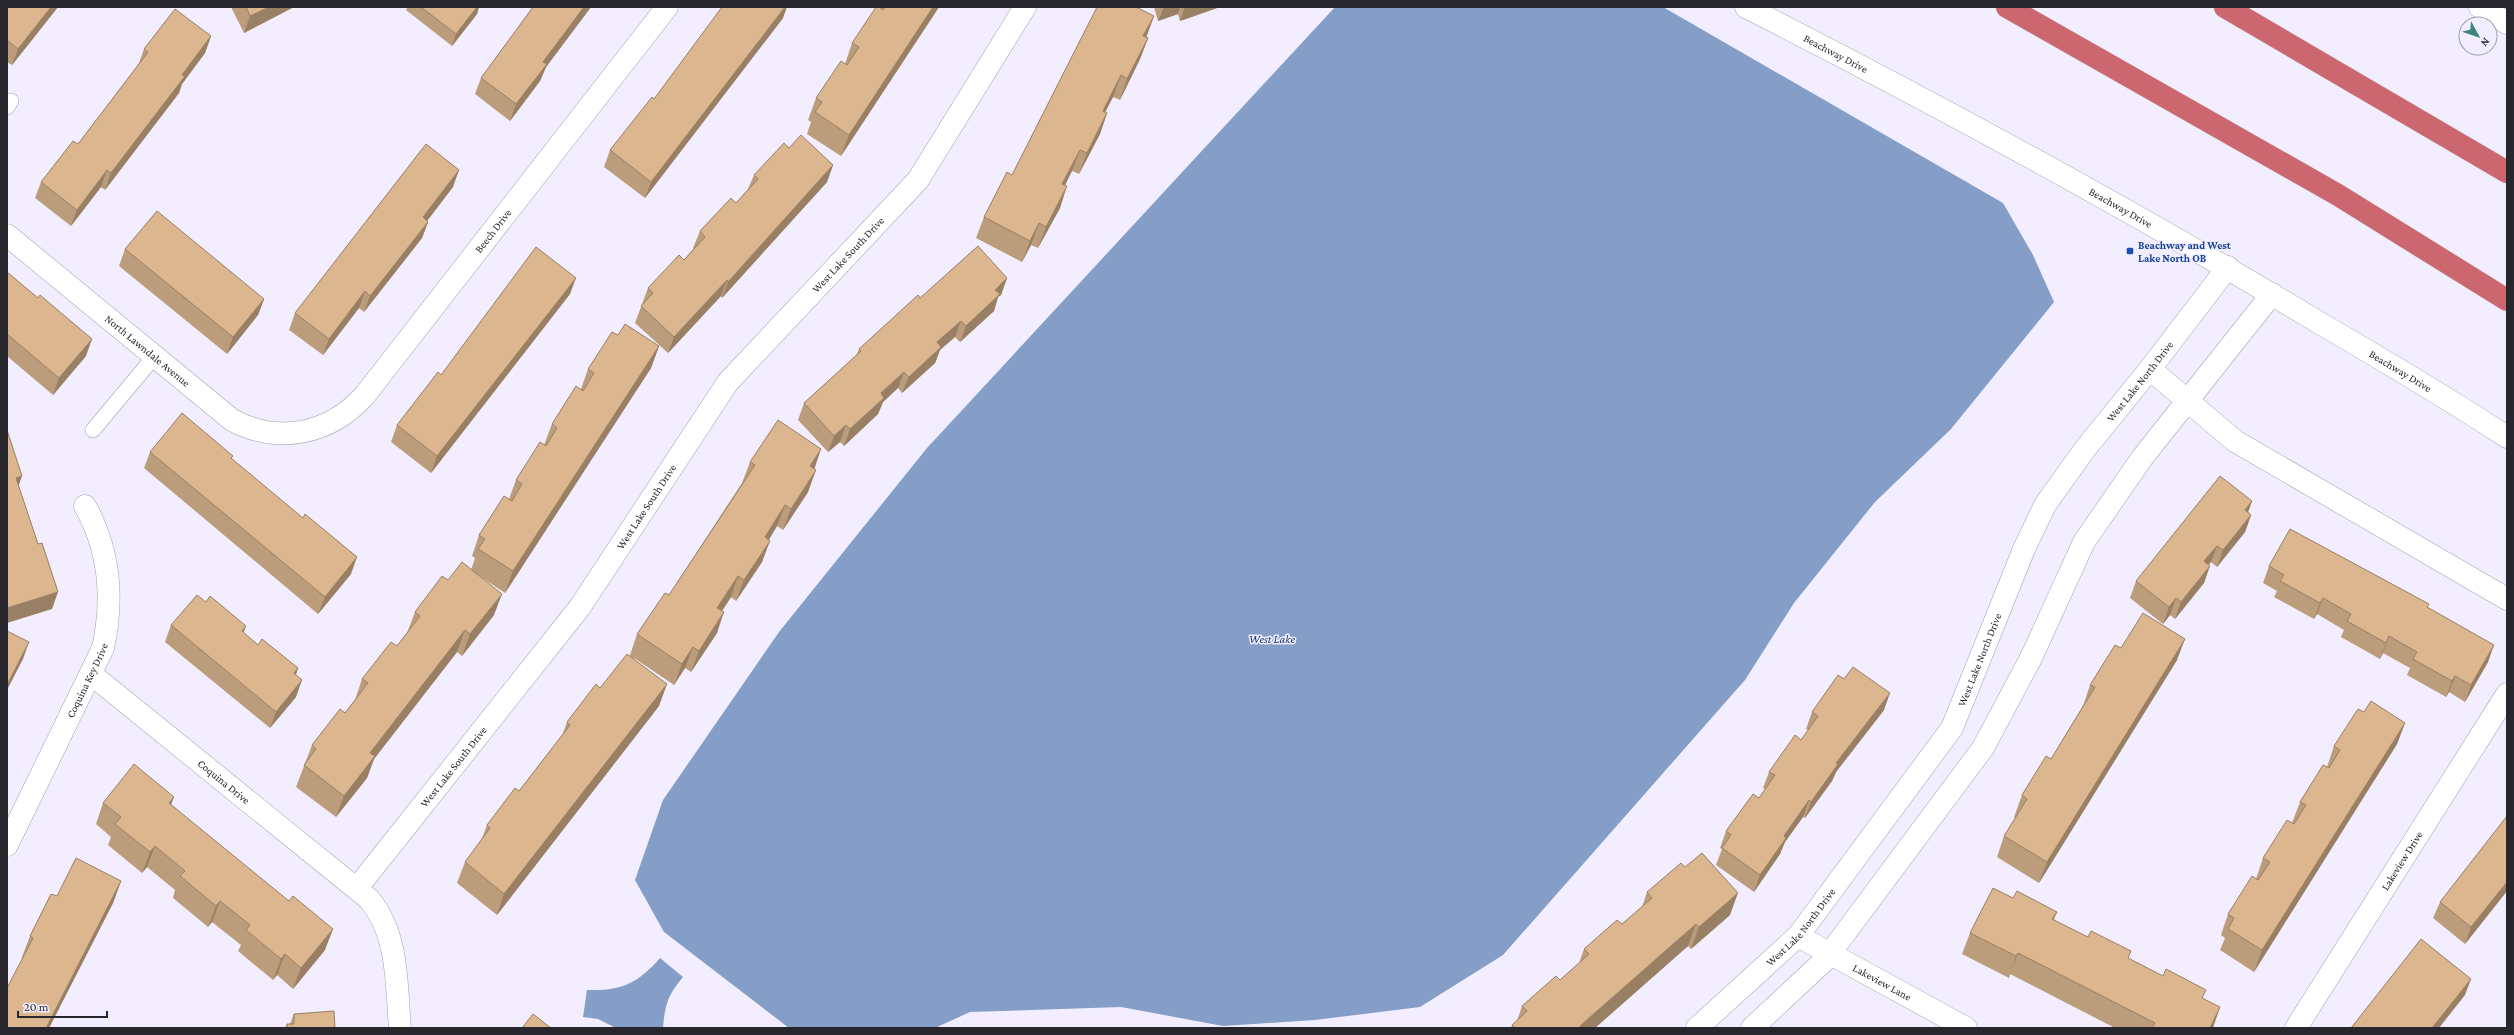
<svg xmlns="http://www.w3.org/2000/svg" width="2514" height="1035" font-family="'Crimson Pro',serif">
  <rect width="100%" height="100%" fill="#f2eeff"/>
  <g fill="#859ec7">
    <polygon points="1335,7 1663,7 2003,203 2033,255 2054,302 1951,429 1875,502 1794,603 1745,680 1503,955 1420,1007 1315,1020 1223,1026 1121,1007 970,1012 935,1028 789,1028 664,932 635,880 663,800 779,632 927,448"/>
    <path d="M660,958L683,977C668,995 665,1004 663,1028H616L598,1019L583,1017L587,990C621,991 637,984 660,958Z"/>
  </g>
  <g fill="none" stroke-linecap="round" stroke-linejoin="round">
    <defs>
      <g id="service">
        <polyline points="7,107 11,101"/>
        <polyline points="93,430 154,357"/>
      </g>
      <g id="minor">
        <path id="s1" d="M7,235L232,420C279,445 330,434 365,395L667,7"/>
        <polyline points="2150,369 2235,441 2507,599"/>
        <path id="s2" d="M91,674L369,899C399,935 396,983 400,1028"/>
        <path id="s3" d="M7,845L103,648C114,598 110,551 85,506"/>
        <path id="s4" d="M357,888L580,607L728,382L918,180L1025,7"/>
        <path id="s5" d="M1798,936L1966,1028"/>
        <path id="s6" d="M1697,1028L1798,936L1952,728L2024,549L2045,505L2085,449L2150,369L2228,267"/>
        <polyline points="1752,1028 1825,960 1983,748 2031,658 2084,542 2142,458 2272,294"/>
        <path id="s7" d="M2296,1028L2507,694"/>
      </g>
      <g id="tertiary">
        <path id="s8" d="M1746,7C1942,107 2135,212 2323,325C2385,361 2447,398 2507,437"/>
        <polyline points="2480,7 2507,23"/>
      </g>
      <g id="motorway">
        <polyline points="2007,7 2338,195 2507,300"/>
        <polyline points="2225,7 2507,172"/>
      </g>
    </defs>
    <use href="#service" stroke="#a49fb2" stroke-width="16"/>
    <use href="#minor" stroke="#a49fb2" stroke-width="23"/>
    <use href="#tertiary" stroke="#a49fb2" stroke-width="23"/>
    <use href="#motorway" stroke="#d4d4d5" stroke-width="23"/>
    <use href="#service" stroke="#fff" stroke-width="15"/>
    <use href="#minor" stroke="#fff" stroke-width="22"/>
    <use href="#tertiary" stroke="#fff" stroke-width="22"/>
    <use href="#motorway" stroke="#cc676f" stroke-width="22"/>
  </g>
  <g fill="#bc9d7b">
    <polygon points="7,7 58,7 12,65 7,62"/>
    <polygon points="231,7 294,7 244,33"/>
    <polygon points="408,7 479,7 477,14 452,46 406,10"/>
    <polygon points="533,7 591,7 546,67 540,81 510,121 475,94 481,78"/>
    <polygon points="881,7 939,7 841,156 807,134 811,122 808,120 816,98 845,64 852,43"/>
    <polygon points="1154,7 1220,7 1180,21 1178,14 1158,21"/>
    <polygon points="1154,16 1146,37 1148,38 1140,59 1120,100 1113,97 1105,112 1107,113 1100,134 1079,174 1072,171 1065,185 1060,208 1038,248 1031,245 1022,262 976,238 984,217 1012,175"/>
    <polygon points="783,18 645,198 604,167 610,150 654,99"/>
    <polygon points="211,36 205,53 182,84 179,93 105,190 101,187 71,226 35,198 41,182 78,144 138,66 144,49"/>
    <polygon points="789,148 833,165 827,182 722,298 721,296 668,353 635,323 648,288 684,260 694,248 693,248 700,231 736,203 748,189 754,175"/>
    <polygon points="453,187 427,221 428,222 422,238 364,312 359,308 323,355 289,330 295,313"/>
    <polygon points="125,249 264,299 258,315 227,354 119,266"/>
    <polygon points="7,272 38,298 86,356 53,395 7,356"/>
    <polygon points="1007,278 1001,295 998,297 994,311 960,342 955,337 940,350 935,363 902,393 898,388 883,402 878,414 844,446 840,442 828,452 798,420 804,403 856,356 859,349 920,298"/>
    <polygon points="570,294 431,473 391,442 397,425 441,375"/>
    <polygon points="618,335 659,346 651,368 505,593 478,575 494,615 462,656 457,652 374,759 367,778 336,817 296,787 312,745 345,713 355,700 362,679 397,646 407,633 415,612 448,580 471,570 475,558 472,556 479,535 509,499 516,480 544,445 552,424 581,389 588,369"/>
    <polygon points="150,452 233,456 231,459 351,574 318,614 144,468"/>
    <polygon points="750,462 814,469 808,492 783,530 777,526 769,540 762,562 736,601 731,597 722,611 717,633 691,672 685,668 674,685 634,658 659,706 497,915 457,883 465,862 481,841 487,825 519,791 562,736 567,722 600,688 630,655 637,634 669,595 742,483"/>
    <polygon points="2252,501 2248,512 2251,515 2245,532 2217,567 2211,562 2208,565 2204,583 2175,619 2170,615 2163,624 2130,598 2136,581"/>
    <polygon points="2269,566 2427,608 2488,662 2465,702 2449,692 2446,697 2407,675 2410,668 2383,653 2380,659 2341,637 2344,630 2317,614 2314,619 2274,597 2277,591 2263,583"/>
    <polygon points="171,625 244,633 258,645 298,668 296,675 296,697 270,728 165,642"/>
    <polygon points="2121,648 2177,660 2039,883 1997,857 2004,836 2015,818 2014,817 2022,795 2051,759 2083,706 2090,685"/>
    <polygon points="1884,710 1836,772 1832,781 1805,818 1803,817 1785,842 1780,854 1754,892 1716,865 1722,849 1720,848 1726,831 1759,798 1765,789 1763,788 1769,772 1801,740 1808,730 1806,729 1812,712"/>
    <polygon points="2364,712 2405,723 2397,744 2254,972 2220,950 2225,938 2221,935 2228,914 2256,879 2263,858 2292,823 2300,802 2327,767 2334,746"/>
    <polygon points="103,803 171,805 325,950 293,989 277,975 273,980 238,951 241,945 212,922 208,927 173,898 175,890 147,867 142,873 108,845 111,837 96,824"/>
    <polygon points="121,881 113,903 49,1028 7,1028 23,958 22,957 30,936 57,896"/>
    <polygon points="2507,891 2465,944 2433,918 2440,902"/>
    <polygon points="1647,892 1730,915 1691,949 1688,946 1595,1028 1511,1028 1512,1025 1517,1021 1522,1006 1560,980 1579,963 1584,949 1622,924 1642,907"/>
    <polygon points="2013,898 2057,912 2054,920 2088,937 2131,951 2128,958 2203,999 2213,1028 2115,1028 2010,974 2009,978 1962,954 1970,933"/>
    <polygon points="294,1014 335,1028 285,1028 287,1024 290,1024"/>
  </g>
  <g fill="#997f64">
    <polygon points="51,7 58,7 12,65 18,49"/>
    <polygon points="269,7 294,7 244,33 250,16"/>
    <polygon points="477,7 479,7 477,14 452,46 456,34"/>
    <polygon points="584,7 591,7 546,67 540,81 510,121 516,104 543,62"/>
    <polygon points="785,7 787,7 783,18 645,198 651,182"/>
    <polygon points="933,7 939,7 841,156 849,135"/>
    <polygon points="1164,7 1180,7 1178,14 1158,21"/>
    <polygon points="1185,7 1220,7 1180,21"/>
    <polygon points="1154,16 1146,38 1143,36"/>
    <polygon points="211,36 205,53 182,84 179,93 105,190 111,173 182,75"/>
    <polygon points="1148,38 1140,59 1120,100 1127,79"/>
    <polygon points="1121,75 1113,97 1095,132 1103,111"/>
    <polygon points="1107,113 1100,134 1079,174 1087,153"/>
    <polygon points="1080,150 1072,171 1055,205 1062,184"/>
    <polygon points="833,165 827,182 722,298 728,282"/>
    <polygon points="107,170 101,187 71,226 77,210"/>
    <polygon points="459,170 453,187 417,234 423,217"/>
    <polygon points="1067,186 1060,208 1038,248 1046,227"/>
    <polygon points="428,222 422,238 364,312 370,296"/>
    <polygon points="1039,223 1031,245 1022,262 1030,241"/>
    <polygon points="576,278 570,294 431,473 437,456"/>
    <polygon points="1007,278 1001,295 998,297 994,311 960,342 966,326 995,290"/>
    <polygon points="727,280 721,296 668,353 674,337"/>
    <polygon points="365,291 359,308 323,355 329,339"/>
    <polygon points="264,299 258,315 227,354 233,337"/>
    <polygon points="961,321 955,337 940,350 935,363 902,393 909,377 937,342"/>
    <polygon points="92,339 86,356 53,395 59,378"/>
    <polygon points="659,346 651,368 505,593 513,571"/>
    <polygon points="904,372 898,388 883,402 878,414 844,446 850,429 881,393"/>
    <polygon points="846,425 840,442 828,452 834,436"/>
    <polygon points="821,449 814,470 810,466"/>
    <polygon points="816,470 808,492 783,530 791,509"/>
    <polygon points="22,476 16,493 16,478"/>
    <polygon points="2252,501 2246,518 2245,510"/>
    <polygon points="785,505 777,526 757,558 765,537"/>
    <polygon points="2251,515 2245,532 2217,567 2223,550"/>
    <polygon points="770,541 762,562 736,601 744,580"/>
    <polygon points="2217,546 2211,562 2198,578 2204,561"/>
    <polygon points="357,557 351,574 318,614 325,597"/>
    <polygon points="2210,566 2204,583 2175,619 2181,602"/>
    <polygon points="738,576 731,597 710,629 717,608"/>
    <polygon points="58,592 52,609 7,623 7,608"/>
    <polygon points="502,594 494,615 462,656 470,634"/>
    <polygon points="2176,598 2170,615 2163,624 2169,607"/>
    <polygon points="2323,598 2317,614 2314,619 2320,603"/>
    <polygon points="724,612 717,633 691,672 699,651"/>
    <polygon points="246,626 240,642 242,631"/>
    <polygon points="465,630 457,652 374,759 367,778 336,817 344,796 370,753"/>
    <polygon points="2389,636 2383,653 2380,659 2386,643"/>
    <polygon points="2185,639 2177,660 2039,883 2047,862"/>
    <polygon points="29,642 23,659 7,690 7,685"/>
    <polygon points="2494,645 2488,662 2465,702 2471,685"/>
    <polygon points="693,647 685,668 674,685 682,664"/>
    <polygon points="298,668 292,685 294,673"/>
    <polygon points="2455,676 2449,692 2446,697 2452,681"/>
    <polygon points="302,680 296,697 270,728 276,712"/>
    <polygon points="667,684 659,706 497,915 504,894"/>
    <polygon points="1890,693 1884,710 1836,772 1832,781 1805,818 1811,802 1836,763"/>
    <polygon points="2405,723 2397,744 2254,972 2262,950"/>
    <polygon points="174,797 166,818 169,803"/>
    <polygon points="1809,800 1803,817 1785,842 1780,854 1754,892 1760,875 1784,836"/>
    <polygon points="155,846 147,867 142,873 150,852"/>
    <polygon points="121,881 113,903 49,1028 46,1028"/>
    <polygon points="2507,882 2507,891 2465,944 2471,927"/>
    <polygon points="1738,893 1730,915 1691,949 1699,927"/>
    <polygon points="220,901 212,922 208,927 216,906"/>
    <polygon points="1696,924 1688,946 1595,1028 1580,1028 1580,1026"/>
    <polygon points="333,929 325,950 293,989 301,968"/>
    <polygon points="2018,953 2010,974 2009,978 2016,956"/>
    <polygon points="285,954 277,975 273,980 281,959"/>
    <polygon points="2471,979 2465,995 2439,1028 2432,1028"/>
    <polygon points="2220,1007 2213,1028 2210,1028"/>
  </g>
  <g fill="#dbb68f" stroke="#997f64">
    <polygon points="7,7 51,7 18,49 7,40"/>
    <polygon points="246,7 269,7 250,16"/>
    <polygon points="421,7 477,7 456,34"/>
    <polygon points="533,7 584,7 543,62 547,64 516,104 481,78"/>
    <polygon points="722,7 785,7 651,182 610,150 652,97 654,99"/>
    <polygon points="876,7 879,7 883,10 885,7 933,7 849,135 815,112 822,102 816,98 841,61 847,65 859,47 852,43"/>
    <polygon points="1097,7 1136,7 1154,16 1143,36 1148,38 1127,79 1121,75 1103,111 1107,113 1087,153 1080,150 1062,184 1067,186 1046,227 1039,223 1030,241 984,217 1007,172 1012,175"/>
    <polygon points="175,9 211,36 182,75 185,76 111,173 107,170 77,210 41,182 73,141 78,144 148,52 144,49"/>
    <polygon points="801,135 833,165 728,282 727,280 674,337 641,306 653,293 648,288 679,255 684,260 705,237 700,231 731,198 736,203 758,179 754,175 784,143 789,148"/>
    <polygon points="426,144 459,170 423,217 428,222 370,296 365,291 329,339 295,313"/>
    <polygon points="157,211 264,299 233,337 125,249"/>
    <polygon points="978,246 1007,278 995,290 1000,294 966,326 961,321 937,342 941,347 909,377 904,372 881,393 884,398 850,429 846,425 834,436 804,403 861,351 859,349 918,295 920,298"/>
    <polygon points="536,247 576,278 437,456 397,425 438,372 441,375"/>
    <polygon points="7,272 38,298 40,295 92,339 59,378 7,334"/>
    <polygon points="625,324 659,346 513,571 478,549 485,539 479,535 504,496 512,501 522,484 516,480 540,442 546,446 557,428 552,424 576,386 583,391 594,373 588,369 612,332 618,335"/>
    <polygon points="182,413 233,456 231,458 303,518 305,514 357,557 325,597 150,452"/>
    <polygon points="778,420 821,449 810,466 816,470 791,509 785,505 765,537 770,541 744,580 738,576 717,608 724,612 699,651 693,647 682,664 637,634 665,593 669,595 755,465 750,462"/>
    <polygon points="7,430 22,476 16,478 38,544 42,543 58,592 7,608"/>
    <polygon points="2220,476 2252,501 2245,510 2251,515 2223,550 2217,546 2204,561 2210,566 2181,602 2176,598 2169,607 2136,581"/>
    <polygon points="2290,529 2429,604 2427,607 2494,645 2471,685 2455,676 2452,681 2413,659 2417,652 2389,636 2386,643 2347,621 2351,614 2323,598 2320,603 2280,581 2284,575 2269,566"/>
    <polygon points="462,562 502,594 470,634 465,630 370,753 375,756 344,796 304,765 316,749 312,745 340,709 345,713 368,683 362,679 391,642 397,646 420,616 415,612 442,576 448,580"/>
    <polygon points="197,595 206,602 210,596 246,626 242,631 258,645 262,639 298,668 294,673 302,680 276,712 171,625"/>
    <polygon points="2143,613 2185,639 2047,862 2004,836 2027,799 2022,795 2046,756 2051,759 2095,687 2090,685 2115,645 2121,648"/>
    <polygon points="7,631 29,642 7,685"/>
    <polygon points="627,654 667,684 504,894 465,862 490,828 487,825 515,788 519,791 570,725 567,722 596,684 600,688"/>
    <polygon points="1853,667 1890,693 1836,763 1838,764 1811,802 1809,800 1784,836 1786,838 1760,875 1722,848 1731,835 1726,831 1753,794 1759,798 1775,775 1769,772 1795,735 1801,740 1818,716 1812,712 1838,675 1844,679"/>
    <polygon points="2371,701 2405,723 2262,950 2228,929 2234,918 2228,914 2252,876 2258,880 2270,862 2263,858 2287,820 2294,824 2306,805 2300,802 2323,765 2329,768 2340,750 2334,746 2358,709 2364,712"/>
    <polygon points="134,764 174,797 169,803 289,901 293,896 333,929 301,968 285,954 281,959 246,930 250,925 220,901 216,906 180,876 185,871 155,846 150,852 115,824 121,817 103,803"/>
    <polygon points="2507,816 2507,882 2471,927 2440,902"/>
    <polygon points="1702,853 1738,893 1699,927 1696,924 1580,1026 1582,1028 1515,1028 1512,1025 1527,1011 1522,1006 1556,976 1560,980 1589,954 1584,949 1617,920 1622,924 1652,898 1647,892 1681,863 1685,867"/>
    <polygon points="76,858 121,881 46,1028 7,1028 7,988 33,938 30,936 51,894 57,896"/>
    <polygon points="1993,888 2013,898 2017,891 2057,912 2052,919 2088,937 2091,931 2131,951 2128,958 2163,976 2166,969 2206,990 2202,998 2220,1007 2210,1028 2152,1028 2155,1023 2018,953 2016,956 1970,933"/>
    <polygon points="2421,939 2471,979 2432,1028 2351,1028"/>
    <polygon points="334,1011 335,1028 287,1028 287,1024 294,1024 294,1014"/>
    <polygon points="533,1014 551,1028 522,1028"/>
  </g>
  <rect fill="#1a4fb4" stroke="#f2eeff" stroke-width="1.5" x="2126" y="247" width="8" height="8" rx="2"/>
  <g text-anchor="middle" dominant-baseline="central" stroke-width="3" stroke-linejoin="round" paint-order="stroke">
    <g font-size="11" fill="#28262d" stroke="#f2eeff">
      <text stroke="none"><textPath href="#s8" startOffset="101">Beachway Drive</textPath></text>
      <text stroke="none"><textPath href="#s8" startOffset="425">Beachway Drive</textPath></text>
      <text stroke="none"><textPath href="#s1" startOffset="646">Beech Drive</textPath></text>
      <text stroke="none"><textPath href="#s4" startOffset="803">West Lake South Drive</textPath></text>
      <text stroke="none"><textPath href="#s1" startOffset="182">North Lawndale Avenue</textPath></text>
      <text stroke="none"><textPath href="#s8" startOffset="749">Beachway Drive</textPath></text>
      <text stroke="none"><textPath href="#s6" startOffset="793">West Lake North Drive</textPath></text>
      <text stroke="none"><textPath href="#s4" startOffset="479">West Lake South Drive</textPath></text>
      <text stroke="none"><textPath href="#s6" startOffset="469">West Lake North Drive</textPath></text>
      <text stroke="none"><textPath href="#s3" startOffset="183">Coquina Key Drive</textPath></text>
      <text stroke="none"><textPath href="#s4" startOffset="155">West Lake South Drive</textPath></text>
      <text stroke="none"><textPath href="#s2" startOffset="171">Coquina Drive</textPath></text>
      <text stroke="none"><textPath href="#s7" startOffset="198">Lakeview Drive</textPath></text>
      <text stroke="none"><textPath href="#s6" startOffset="145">West Lake North Drive</textPath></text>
      <text stroke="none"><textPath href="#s5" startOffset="96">Lakeview Lane</textPath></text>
    </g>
    <g font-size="11" font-weight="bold" fill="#164399" stroke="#f2eeff" text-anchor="start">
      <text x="2138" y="245">Beachway and West<tspan x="2138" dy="13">Lake North OB</tspan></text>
    </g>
    <g font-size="12" font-style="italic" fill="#1a386c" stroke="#f2eeff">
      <text x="1272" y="639">West Lake</text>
    </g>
  </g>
  <rect width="2514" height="1035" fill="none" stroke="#28262d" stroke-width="16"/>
  <g transform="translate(2478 36) rotate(130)"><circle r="19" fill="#f2eeff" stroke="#a19eab"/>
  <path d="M0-3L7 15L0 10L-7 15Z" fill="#3f8479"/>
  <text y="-6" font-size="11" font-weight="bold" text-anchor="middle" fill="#28262d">N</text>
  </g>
  <path d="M18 1011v6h89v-6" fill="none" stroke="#28262d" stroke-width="2"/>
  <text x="24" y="1011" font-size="12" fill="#28262d" stroke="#f2eeff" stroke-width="3" paint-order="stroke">20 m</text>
</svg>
